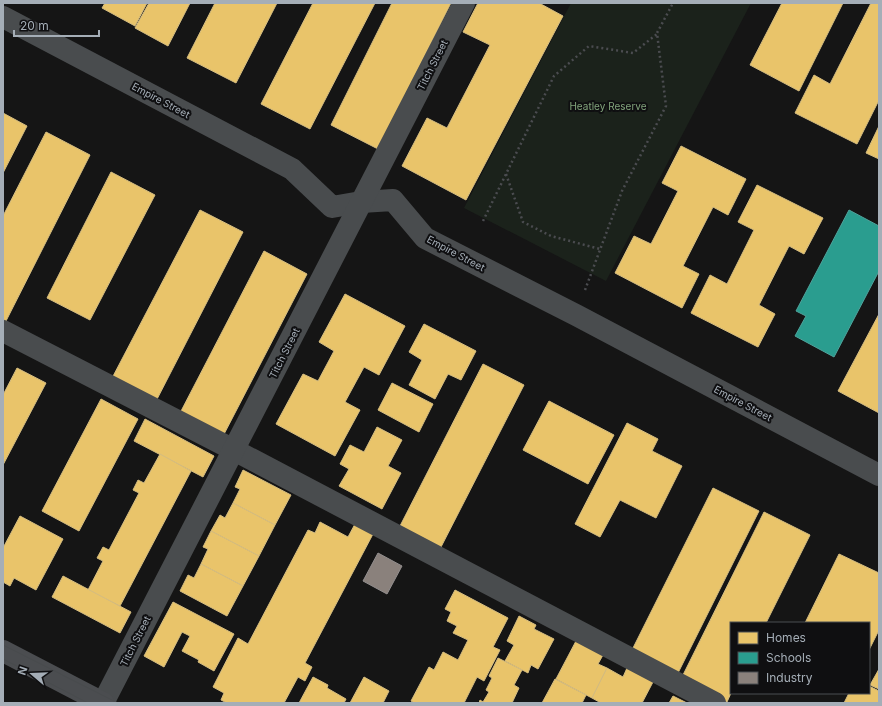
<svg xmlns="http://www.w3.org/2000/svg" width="882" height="706" font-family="Inter,sans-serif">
  <rect width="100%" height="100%" fill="#151515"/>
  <polygon fill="#1b221b" points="571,3 751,3 606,281 464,208"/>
  <g fill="#e9c46a" stroke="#d5bd81">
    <polygon points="105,3 147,3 135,26 102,8"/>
    <polygon points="149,3 190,3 168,46 135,28"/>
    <polygon points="215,3 277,3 236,83 187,58"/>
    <polygon points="313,3 375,3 310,129 261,104"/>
    <polygon points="392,3 451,3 378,149 331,125"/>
    <polygon points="478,3 539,3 563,16 466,200 402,166 427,118 447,128 490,45 463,32"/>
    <polygon points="782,3 843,3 799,91 750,65"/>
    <polygon points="871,3 879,3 879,100 857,144 795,113 814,75 830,84"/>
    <polygon points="3,113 27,126 3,173"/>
    <polygon points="879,126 879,159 866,153"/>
    <polygon points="46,132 90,155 6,321 3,319 3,216"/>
    <polygon points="681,146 746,179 728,215 713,207 683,266 699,274 682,308 615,273 634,236 651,244 678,191 662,183"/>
    <polygon points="111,172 155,195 90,320 47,298"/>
    <polygon points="757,185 823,218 804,254 789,246 759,305 775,314 758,347 691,313 710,275 727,284 754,230 738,222"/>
    <polygon points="200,210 243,232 154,405 110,382"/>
    <polygon points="264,251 307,274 222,438 179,415"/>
    <polygon points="345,294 405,326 379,375 364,367 345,402 360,410 335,456 276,424 303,374 318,381 334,351 319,342"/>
    <polygon points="879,314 879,413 838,391"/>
    <polygon points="424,324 476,351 461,380 448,374 435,399 409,385 422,360 409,352"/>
    <polygon points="483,364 524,385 441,547 400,526"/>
    <polygon points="17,368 46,383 3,465 3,395"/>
    <polygon points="392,383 433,404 419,432 378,410"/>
    <polygon points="101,399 138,419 79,531 42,511"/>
    <polygon points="549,401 614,435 588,484 523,450"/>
    <polygon points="145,419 214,456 203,477 134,441"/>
    <polygon points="627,423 658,439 652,451 682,466 656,518 620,500 600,537 575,524"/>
    <polygon points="377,427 402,440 388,466 401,473 382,509 339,486 349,469 340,464 350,445 364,452"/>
    <polygon points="160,454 191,471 120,606 88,590 103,561 97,558 103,547 109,550 139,493 133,490 138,480 144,483"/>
    <polygon points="243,470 291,495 275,525 233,503 240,489 235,487"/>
    <polygon points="713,488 759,511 676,677 630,654"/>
    <polygon points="233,503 275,525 259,556 211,531 220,515 225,518"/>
    <polygon points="764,512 810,535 766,623 731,623 731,693 727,702 681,679"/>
    <polygon points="20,516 63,539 36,590 14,578 10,586 3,582 3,548"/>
    <polygon points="320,522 348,537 355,524 373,534 305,663 312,667 305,681 298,677 284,703 227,703 221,700 224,693 213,687 238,638 248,644 308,530 315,533"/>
    <polygon points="211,531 259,556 243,586 201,564 208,549 203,547"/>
    <polygon points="839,554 879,573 879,630 869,650 869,623 805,623"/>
    <polygon points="201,564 243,586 227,616 180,591 188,575 194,578"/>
    <polygon points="63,576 131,612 120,633 52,597"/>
    <polygon points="455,590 508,618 493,647 500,650 484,681 477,677 464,703 415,703 411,701 429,667 434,670 443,652 458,660 468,640 453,633 457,626 447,621 451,612 445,609"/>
    <polygon points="173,602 234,634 214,671 198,662 199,660 182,651 190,636 182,632 164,667 144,656"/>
    <polygon points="519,616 536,625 534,629 554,639 538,669 531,665 528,673 505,661 514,645 507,641"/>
    <polygon points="576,641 603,655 598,664 607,668 592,698 556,679"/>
    <polygon points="498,658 522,670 514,685 519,688 512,703 479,703 480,700 483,702 489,692 486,690 492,678 489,676"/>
    <polygon points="607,668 623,677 627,668 653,682 642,703 601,703 592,698"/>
    <polygon points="879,669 879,689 870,685"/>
    <polygon points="313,677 328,685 327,688 346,699 344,703 299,703"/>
    <polygon points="364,677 389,691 383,703 350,703"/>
    <polygon points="555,679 586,695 582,703 542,703"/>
    <polygon points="869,686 879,691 879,703 844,703 849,693 869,693"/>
    <polygon points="673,696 687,703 669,703"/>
  </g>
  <polygon fill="#2a9d8f" stroke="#4fa29b" points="849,210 879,226 879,271 834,357 795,336 806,316 796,311"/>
  <polygon fill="#8a817c" stroke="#928e8e" points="378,553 402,566 387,594 363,581"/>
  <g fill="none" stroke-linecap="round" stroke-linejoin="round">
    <g stroke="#4b4c50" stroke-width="2.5" stroke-dasharray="2 3" stroke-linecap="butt">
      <polyline points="506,174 523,222 551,236 600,249"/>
      <polyline points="483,221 554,76 589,46 633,53 657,34"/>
      <polyline points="585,290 622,191 666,106 657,33 673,3"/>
    </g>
    <g stroke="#494c4e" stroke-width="22">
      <polyline points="3,17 292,169 332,207 361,202 393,200 425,238 576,315 879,475"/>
      <polyline points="3,331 234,450 715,703"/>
      <polyline points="103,703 464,3"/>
    </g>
    <polyline stroke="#4b4d50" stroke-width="22" points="3,651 103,703"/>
    <g stroke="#484b4d" stroke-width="1">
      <polyline points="3,645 118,703"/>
      <polyline points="3,659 88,703"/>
    </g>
  </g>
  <g text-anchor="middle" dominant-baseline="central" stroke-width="4" stroke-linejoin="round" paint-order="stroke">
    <g font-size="10" fill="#a5aeb7" stroke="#0f0f11">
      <text transform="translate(432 65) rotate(-63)">Titch Street</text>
      <text transform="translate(161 100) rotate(28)">Empire Street</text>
      <text transform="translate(456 253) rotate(28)">Empire Street</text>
      <text transform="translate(284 353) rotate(-63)">Titch Street</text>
      <text transform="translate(743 403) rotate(28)">Empire Street</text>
      <text transform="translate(135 641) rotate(-63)">Titch Street</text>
    </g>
    <g font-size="10" fill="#81a37b" stroke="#0f0f11">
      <text x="608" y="106">Heatley Reserve</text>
    </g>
  </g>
  <rect width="882" height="706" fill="none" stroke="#a5aeb7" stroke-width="8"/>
  <rect x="730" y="622" width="140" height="72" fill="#0f0f11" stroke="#4b4f53"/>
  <rect x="738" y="632" width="20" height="12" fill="#e9c46a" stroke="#4b4f53"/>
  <text x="766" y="642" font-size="12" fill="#a5aeb7">Homes</text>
  <rect x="738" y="652" width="20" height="12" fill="#2a9d8f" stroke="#4b4f53"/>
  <text x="766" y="662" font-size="12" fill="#a5aeb7">Schools</text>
  <rect x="738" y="672" width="20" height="12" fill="#8a817c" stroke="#4b4f53"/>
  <text x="766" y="682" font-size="12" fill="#a5aeb7">Industry</text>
  <g transform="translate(32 674) rotate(289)" stroke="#0f0f11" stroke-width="3" paint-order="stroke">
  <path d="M0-3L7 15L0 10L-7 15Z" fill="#a5aeb7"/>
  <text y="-6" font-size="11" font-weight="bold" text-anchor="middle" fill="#a5aeb7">N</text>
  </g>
  <path d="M14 30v6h85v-6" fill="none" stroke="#a5aeb7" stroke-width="2"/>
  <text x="20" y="30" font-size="12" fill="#a5aeb7" stroke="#0f0f11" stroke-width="3" paint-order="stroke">20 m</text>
</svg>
